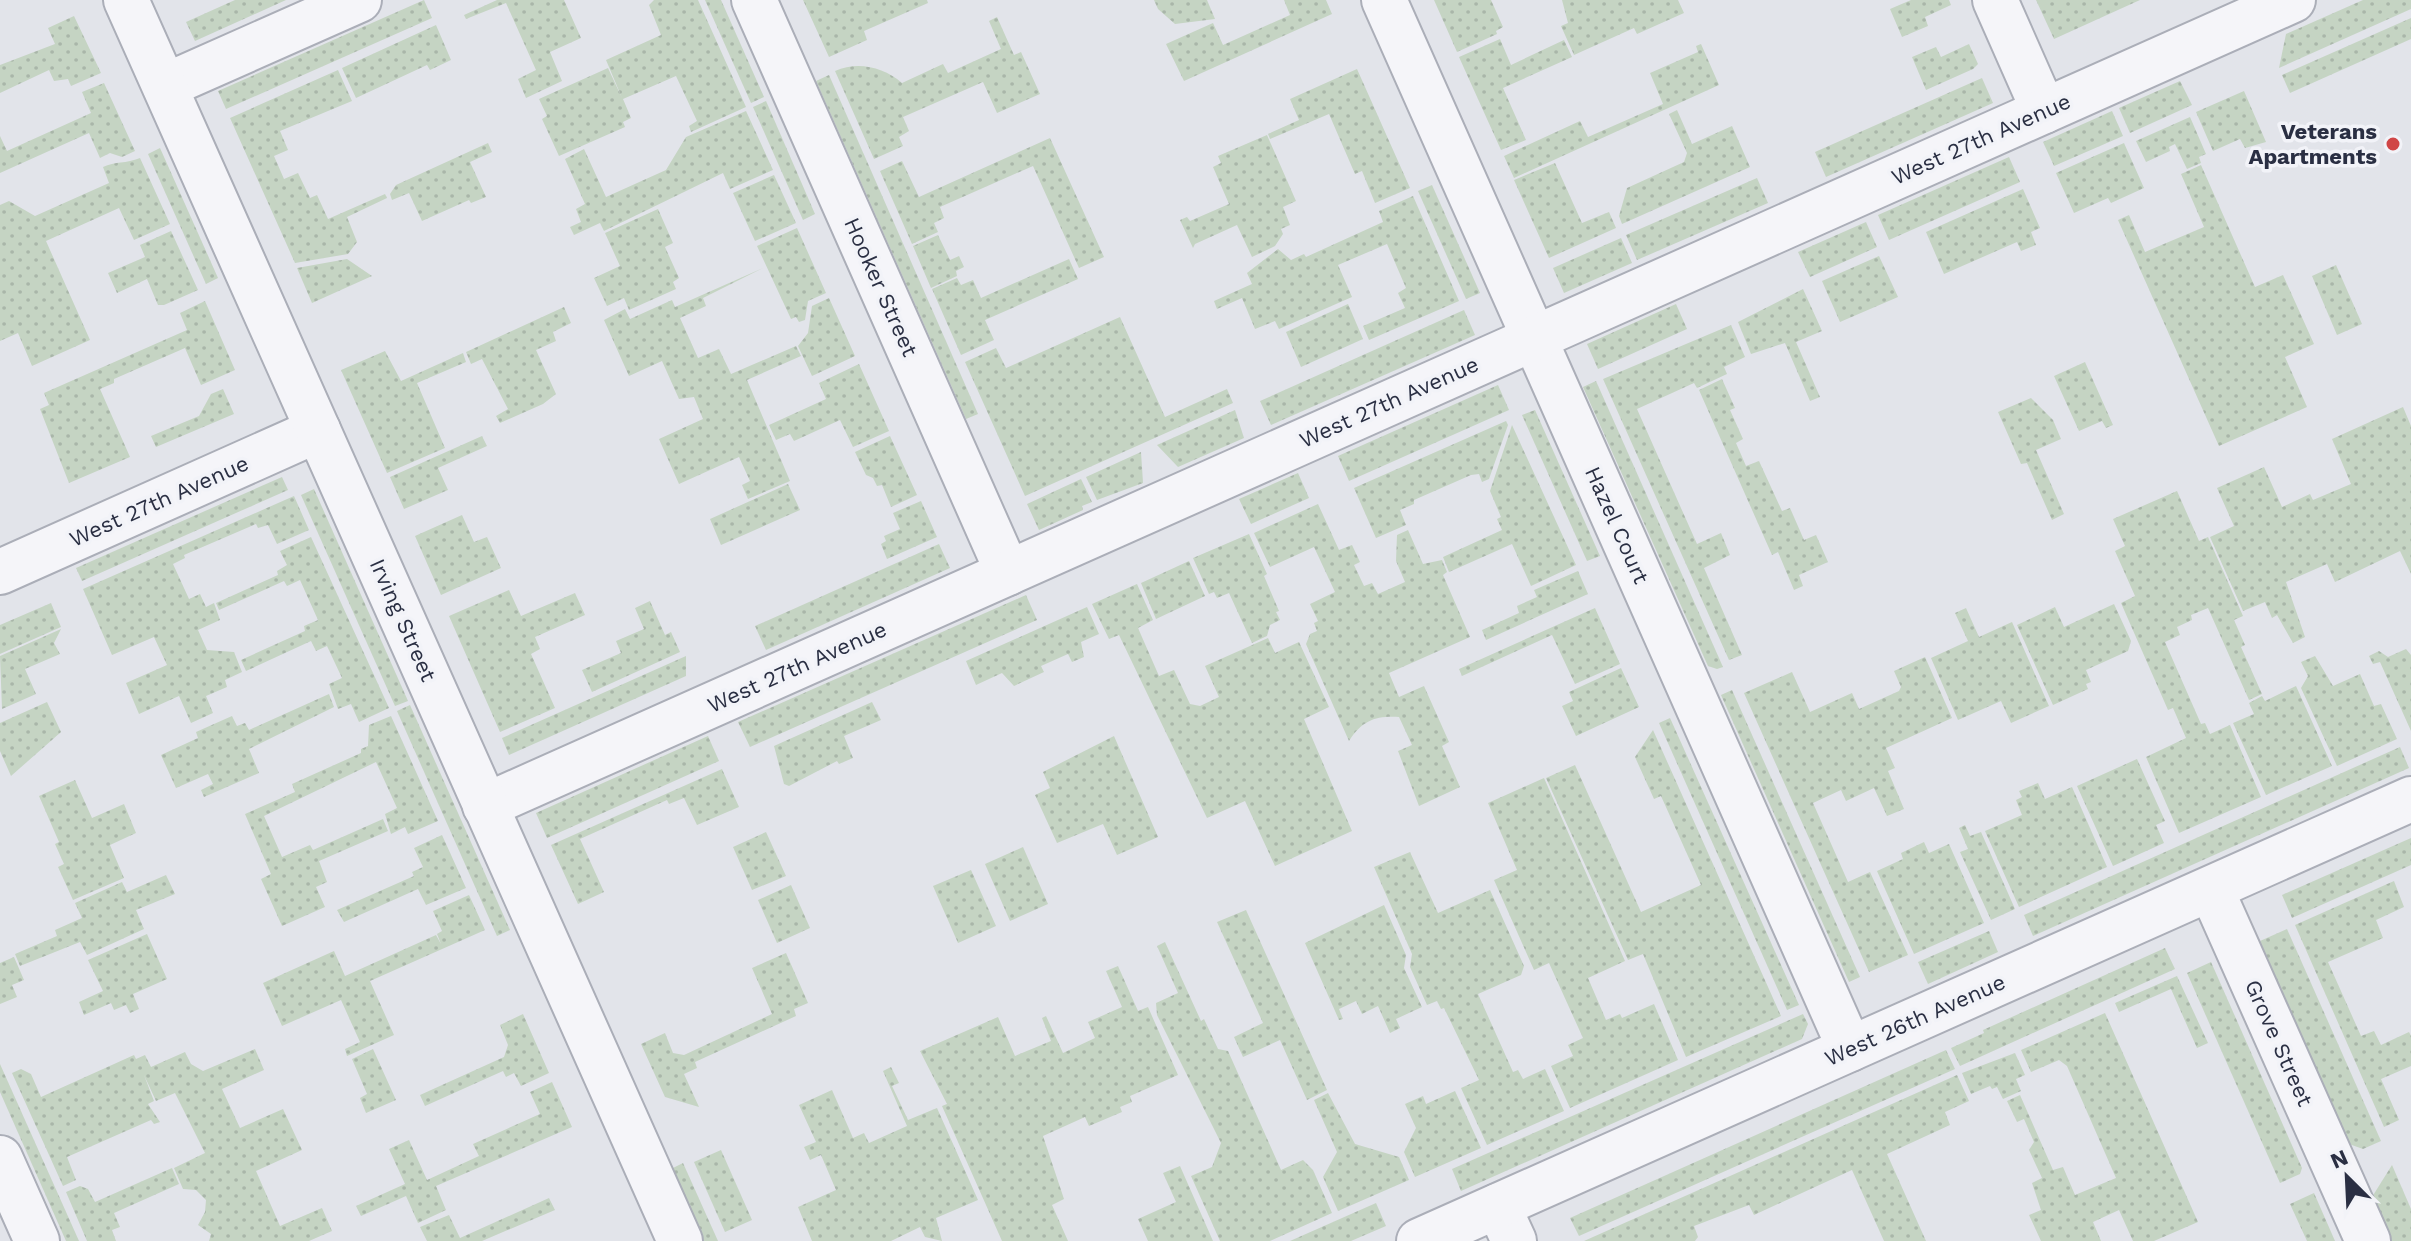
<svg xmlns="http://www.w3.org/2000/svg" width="2411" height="1241" font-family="'Work Sans',sans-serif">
  <defs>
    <pattern id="grass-dots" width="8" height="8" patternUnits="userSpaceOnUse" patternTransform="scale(2)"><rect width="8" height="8" fill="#c5d4c3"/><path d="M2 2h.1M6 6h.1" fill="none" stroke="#a9b6a9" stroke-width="1.8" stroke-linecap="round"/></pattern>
  </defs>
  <rect width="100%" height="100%" fill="#e2e4ea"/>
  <g fill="url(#grass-dots)">
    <polygon points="235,0 286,0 195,41 186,22"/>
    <polygon points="424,0 432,18 226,109 218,91"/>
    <polygon points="497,0 564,0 581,38 550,52 562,81 526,98 518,79 536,70 506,3 466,19 464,15"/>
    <polygon points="654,0 698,0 746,107 691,132 689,126 697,121 676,76 623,99 631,118 623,122 625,127 559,156 542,119 547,116 539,99 608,68 622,98 606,60 661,35 649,5"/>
    <polygon points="705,0 721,0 764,97 751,103"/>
    <polygon points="803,0 927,0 928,3 864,31 867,40 829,57"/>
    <polygon points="1154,0 1207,0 1215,19 1175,24 1158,9"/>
    <polygon points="1284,0 1326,0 1332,14 1184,81 1166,44 1213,23 1223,45 1290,15"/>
    <polygon points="1434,0 1491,0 1503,27 1496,31 1497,34 1457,52"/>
    <polygon points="1562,0 1678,0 1684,13 1637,34 1634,28 1574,55 1561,26 1568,23"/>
    <polygon points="1911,0 1949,0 1951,5 1925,17 1928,26 1902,37 1890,9"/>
    <polygon points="2036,0 2140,0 2054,39"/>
    <polygon points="2363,0 2411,0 2411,9 2279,68 2286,34"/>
    <polygon points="74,16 101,73 71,86 68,79 54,81 49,70 0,93 0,65 55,44 48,28"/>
    <path d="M997,17L1014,55L1021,52L1040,94L997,113L983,82L903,117L909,131L899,137L903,146L874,159L835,71C858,61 883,67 902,83L943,64L948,73L1001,49L989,21Z"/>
    <polygon points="2411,18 2411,39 2290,93 2282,75"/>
    <polygon points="436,25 451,60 430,70 427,65 356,98 342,68"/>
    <polygon points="1500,39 1511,65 1564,40 1572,57 1503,88 1526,140 1501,150 1459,57"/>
    <polygon points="1701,44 1719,85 1514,178 1504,156 1580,121 1588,137 1663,104 1650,73 1698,52 1696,46"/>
    <polygon points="1969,44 1978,64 1973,69 1926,90 1912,57 1936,47 1941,57"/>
    <polygon points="1357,69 1410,188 1375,203 1362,171 1355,174 1329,114 1270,139 1268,134 1299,120 1290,99"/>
    <polygon points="338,70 352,101 280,131 288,150 274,156 284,179 298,173 310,198 317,195 328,219 385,194 387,198 347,217 357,242 348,254 295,263 230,118"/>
    <polygon points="829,75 978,414 966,419 816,81"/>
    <polygon points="1982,78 1993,103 1826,177 1815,152"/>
    <polygon points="2180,81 2192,105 2130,133 2119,108"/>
    <polygon points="104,83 135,151 122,157 110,153 100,158 89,133 0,173 0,136 7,151 91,113 82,92"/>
    <polygon points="2244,91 2266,142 2245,148 2240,139 2213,151 2196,112"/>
    <polygon points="766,101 815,214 803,220 753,107"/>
    <polygon points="1677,110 1692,144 1732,126 1750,167 1622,224 1619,216 1627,188 1684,162 1687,153 1669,114"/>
    <polygon points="746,111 773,170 730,189 723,173 604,231 600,223 574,235 570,227 581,222 576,209 585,204 565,159 584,149 606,197 666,170 686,137"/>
    <polygon points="2112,111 2123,136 2054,166 2043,142"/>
    <polygon points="2190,117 2206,154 2199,157 2201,163 2187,169 2175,144 2169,147 2170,151 2146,162 2136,141"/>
    <polygon points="1267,135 1296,201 1283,207 1290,225 1281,229 1283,234 1275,246 1252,257 1237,225 1195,244 1193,248 1180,220 1187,217 1190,221 1229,204 1213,167 1221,163 1218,156"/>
    <polygon points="1050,138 1104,257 1079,268 1033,166 940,207 944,218 934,223 938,232 912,244 880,171 902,161 919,197"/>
    <polygon points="488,143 492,152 470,162 486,197 471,203 469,200 422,221 409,193 392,200 390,194 396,185"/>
    <polygon points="2124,143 2144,188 2111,203 2108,198 2074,213 2056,173"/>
    <polygon points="160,148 218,278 206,284 148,154"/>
    <polygon points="2009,157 2020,182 1889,240 1878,215"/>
    <path d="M140,158L170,224L134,240L119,208L46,241L90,340L32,366L18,333L0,341V205L9,201L35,216L109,183L103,167C115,161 126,164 140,158Z"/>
    <polygon points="1555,163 1582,223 1609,212 1616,228 1549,258 1514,180"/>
    <polygon points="2201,165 2255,287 2283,275 2314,344 2285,357 2307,407 2219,446 2118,220 2129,215 2145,252 2204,227 2181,174"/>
    <polygon points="774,175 796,223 755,241 733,193"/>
    <polygon points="1757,178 1768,203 1637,260 1626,235"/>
    <polygon points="1432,185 1480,293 1466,299 1418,191"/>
    <polygon points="2023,189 2040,228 2031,232 2036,245 2021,251 2017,242 1944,274 1926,232"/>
    <polygon points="1413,196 1459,301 1369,340 1363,326 1405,308 1398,293 1406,288 1387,244 1338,265 1352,297 1279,329 1275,321 1255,329 1242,298 1217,309 1214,301 1252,284 1247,273 1278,249 1291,260 1304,254 1306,257 1383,222 1379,211"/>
    <polygon points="658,209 673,243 665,247 679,278 673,282 676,289 629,310 624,298 607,306 594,278 620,266 605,233"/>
    <polygon points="1866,222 1877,247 1810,277 1798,252"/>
    <polygon points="797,228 826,293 808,301 805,320 799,322 796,317 791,319 757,246"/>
    <polygon points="171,231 198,290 164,305 158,305 147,279 117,293 108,273 145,257 140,245"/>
    <polygon points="938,235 950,260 959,256 964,267 956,271 957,276 931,288 913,246"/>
    <polygon points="1621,238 1632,263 1564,293 1553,268"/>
    <polygon points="1879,256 1898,297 1840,322 1822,281"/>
    <polygon points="347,259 372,276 312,303 297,268"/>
    <polygon points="1069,259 1078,279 985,320 994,340 961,355 932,289 957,278 961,285 973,280 981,298"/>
    <polygon points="2336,265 2362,324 2337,335 2312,276"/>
    <polygon points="763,268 703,298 706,306 680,318 698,358 719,349 731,374 796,346 801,356 747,380 790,481 748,499 742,485 750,481 739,457 679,484 659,439 703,419 694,397 679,399 662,361 629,376 604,320 625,309 630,319 672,300 675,307"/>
    <polygon points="1803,289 1822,331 1796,342 1820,397 1810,401 1785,343 1751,354 1738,322"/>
    <polygon points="829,298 855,356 812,376 798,346 808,333 812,306"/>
    <polygon points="205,301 235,370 201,385 185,348 114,379 114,383 100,389 130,457 69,483 40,409 49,405 44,393 187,330 180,313"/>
    <polygon points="1348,304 1363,339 1301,367 1286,332"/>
    <polygon points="1676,304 1687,329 1598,369 1587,344"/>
    <polygon points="564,307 571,323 553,332 556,341 536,350 556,394 543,404 500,423 496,416 508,409 482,359 471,364 466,352"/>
    <polygon points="1464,310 1475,335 1271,425 1260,401"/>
    <polygon points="1120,317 1165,417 1227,389 1233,403 1025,496 965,362 996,348 1006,368"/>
    <polygon points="1731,325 1745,357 1724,367 1727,374 1697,388 1694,383 1637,409 1697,544 1721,533 1730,555 1704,568 1742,655 1729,660 1603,379"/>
    <polygon points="385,351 401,381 463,353 466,362 417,383 445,448 387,473 341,370"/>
    <polygon points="2085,362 2113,425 2106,428 2102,421 2079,431 2054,376"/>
    <polygon points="859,364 889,431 853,447 840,420 794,441 790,434 776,440 769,425 826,399 819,383"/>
    <polygon points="1722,379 1735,408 1730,410 1743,439 1736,443 1746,466 1759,461 1782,511 1790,508 1804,540 1816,535 1828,562 1799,575 1803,586 1794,590 1778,552 1772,555 1699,390"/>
    <polygon points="1596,381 1723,667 1717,669 1708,666 1583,387"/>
    <polygon points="1498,385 1509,410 1349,481 1338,456"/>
    <polygon points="223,389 234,414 156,447 151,436 199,416 211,394"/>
    <polygon points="2031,398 2053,420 2061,439 2036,450 2064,514 2052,520 2027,463 2021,464 1998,412"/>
    <polygon points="2403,407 2411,426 2411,574 2400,551 2335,582 2327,564 2286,582 2305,637 2293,643 2277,615 2272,618 2265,602 2243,611 2210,537 2234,526 2217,488 2264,467 2282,507 2310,494 2313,500 2351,484 2332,439"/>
    <polygon points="1235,410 1244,438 1178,467 1157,445"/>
    <polygon points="1535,410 1600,556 1587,561 1522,415"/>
    <polygon points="1506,421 1508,425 1489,479 1482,482 1479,474 1471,475 1414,500 1414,504 1400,510 1406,525 1376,538 1354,488"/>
    <polygon points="1512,425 1576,565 1531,586 1512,544 1449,572 1443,557 1502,530 1497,519 1501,517 1490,491"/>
    <polygon points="482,436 487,446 438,468 448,490 404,509 390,477"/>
    <polygon points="890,436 917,495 891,507 882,485 877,486 873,478 866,475 855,452"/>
    <polygon points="1141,452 1143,483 1097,500 1086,477"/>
    <polygon points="1298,473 1309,498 1251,524 1239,499"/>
    <polygon points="282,477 288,490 82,581 76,568"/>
    <polygon points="1081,479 1092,502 1082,506 1083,510 1039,530 1027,504"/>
    <polygon points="788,484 800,510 721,545 710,519"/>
    <polygon points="314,489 408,701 395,706 301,495"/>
    <polygon points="2177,491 2199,541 2208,537 2243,616 2234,620 2245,645 2241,647 2262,694 2249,700 2208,608 2191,615 2192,620 2177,627 2180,635 2165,642 2201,724 2205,723 2210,734 2230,725 2261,797 2179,833 2146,757 2186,738 2173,708 2168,710 2121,603 2135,596 2115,551 2125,546 2113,519"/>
    <polygon points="294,496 309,530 277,544 268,525 258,528 256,524 184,555 185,558 173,564 189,599 200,594 206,607 214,603 220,620 198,630 207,650 234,652 242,672 225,680 227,687 206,696 213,713 191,723 179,696 139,714 126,683 167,665 154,637 112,655 83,589"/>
    <polygon points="921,501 937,537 887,559 881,544 886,541 884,536 900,529 893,513"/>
    <path d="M1318,504L1339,550L1352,545L1360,562L1354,565L1364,586L1372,583L1378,594L1405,582L1396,561L1397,535L1408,530L1423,564L1442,560L1447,572L1443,575L1470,637L1389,673L1399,697L1424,686L1449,742L1442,746L1460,787L1419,806L1398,751L1412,745L1399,717C1375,716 1363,720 1349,741L1306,644L1310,634L1317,631L1314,623L1318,621L1310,604L1335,592L1314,547L1270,567L1254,533Z"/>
    <polygon points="462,515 474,542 487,537 501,568 441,595 415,536"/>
    <polygon points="1249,534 1267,574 1264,576 1279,611 1276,612 1280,620 1270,625 1267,636 1252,643 1229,593 1217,598 1214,592 1209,594 1193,558"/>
    <polygon points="311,537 389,708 359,722 351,704 338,709 329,684 342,678 327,646 316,651 311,641 246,671 241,660 305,631 304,626 318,620 300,580 287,586 284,581 219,610 216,603 278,575 277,571 287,565 280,551"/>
    <polygon points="939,544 950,568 766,650 755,626"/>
    <polygon points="1189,561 1205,596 1156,619 1141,583"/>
    <polygon points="1578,571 1588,594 1486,640 1482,630 1519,613 1517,606 1537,597 1534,590"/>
    <polygon points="1137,584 1153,620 1138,628 1159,676 1174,670 1190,704 1200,706 1219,697 1205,666 1268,638 1275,653 1299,642 1329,707 1304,719 1352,831 1275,866 1245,801 1207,818 1119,635 1109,639 1092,604"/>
    <polygon points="509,590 521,616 575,593 585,615 535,637 540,649 531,654 555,708 500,732 449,616"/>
    <polygon points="1026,595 1037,620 750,747 738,722"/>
    <polygon points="650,601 665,635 671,632 680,652 592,692 582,670 621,653 616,641 644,629 635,608"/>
    <polygon points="51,603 61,627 0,654 0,625"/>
    <polygon points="2114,604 2131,641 2128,651 2086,670 2091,682 2086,684 2088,689 2053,705 2017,625 2055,607 2064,627"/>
    <polygon points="1087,607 1099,634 1081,642 1084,657 1072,662 1068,654 1041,666 1044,672 1014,686 1002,673 976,685 966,661"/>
    <polygon points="1595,608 1620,664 1575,684 1552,635 1462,676 1459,669"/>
    <polygon points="1966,608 1979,637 2012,622 2049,706 2011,723 2001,701 1958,720 1931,658 1968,641 1955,613"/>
    <polygon points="61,629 54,643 60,654 25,669 36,694 2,709 0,656"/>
    <polygon points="2406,649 2411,655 2411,731 2380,662 2373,664 2369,656 2379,651 2388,657"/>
    <polygon points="686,656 686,676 509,755 502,738"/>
    <polygon points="2315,656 2333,686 2360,674 2374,706 2381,704 2397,739 2337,766 2301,688 2308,676 2301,662"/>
    <polygon points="1925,657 1952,718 1886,748 1895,768 1888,771 1904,809 1887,816 1874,788 1846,801 1841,790 1813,803 1848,882 1870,872 1908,955 1869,972 1744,693 1792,672 1810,712 1852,693 1859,709 1899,691 1901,687 1894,671"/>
    <polygon points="1621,668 1639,707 1576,736 1562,706 1573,701 1569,692"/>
    <polygon points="2296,686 2332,766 2266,795 2233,723 2254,714 2249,703 2262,696 2265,701"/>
    <polygon points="1732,690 1860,977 1849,982 1721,695"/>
    <polygon points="329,694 334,707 249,749 259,773 204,797 201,790 213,784 208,774 176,788 161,755 198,738 196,732 232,716 237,726 245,723 249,730"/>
    <polygon points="47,702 61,732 11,776 0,751 0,723"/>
    <polygon points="872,702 881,720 844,736 853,758 839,764 837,761 789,786 784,784 774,746"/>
    <polygon points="410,705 510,930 497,936 397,711"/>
    <polygon points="391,716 438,821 408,834 405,827 391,834 385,814 397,808 376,762 264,816 282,857 310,845 313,850 383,819 388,831 319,861 327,882 316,887 325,907 282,926 261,879 271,874 245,814 295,792 292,784 361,753 361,749 368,746 369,725"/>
    <polygon points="1670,718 1799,1005 1787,1010 1659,723"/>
    <polygon points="1653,730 1781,1016 1686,1057 1643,954 1628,960 1546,778 1575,765 1641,912 1701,885 1661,796 1654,799 1635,757"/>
    <polygon points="708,736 719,761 547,838 536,813"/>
    <polygon points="1114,736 1158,837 1117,855 1103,824 1057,843 1035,795 1050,788 1043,772"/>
    <polygon points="2400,747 2409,768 2033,936 2024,915"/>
    <polygon points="2137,759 2165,821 2156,825 2164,843 2113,866 2077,786"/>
    <polygon points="722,769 739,807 697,825 684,798 669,804 667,800 580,839 604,892 578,904 551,845"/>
    <polygon points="1544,778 1625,961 1588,978 1606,1020 1620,1014 1622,1018 1654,1004 1678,1060 1570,1108 1551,1066 1573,1056 1568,1045 1583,1038 1549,963 1534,970 1494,880 1517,870 1488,803"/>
    <polygon points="75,780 92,818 124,804 136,833 110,845 124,878 73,900 58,867 64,864 55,844 59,842 39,796"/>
    <polygon points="2038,783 2045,799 2072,787 2107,867 2019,907 1985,831 2022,815 2016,800 2022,797 2019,791"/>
    <polygon points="1965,825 1970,836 1981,832 2015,909 1991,920 1960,852 1968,849 1959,828"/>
    <polygon points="766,832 786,876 752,890 733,847"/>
    <polygon points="442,835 466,888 426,905 418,889 344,922 337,910 414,876 412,872 423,867 414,848"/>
    <polygon points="2411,838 2411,865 2292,918 2282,895"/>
    <polygon points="1924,842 1929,853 1949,844 1984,923 1914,954 1877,871 1903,859 1901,853"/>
    <polygon points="1023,847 1048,904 1010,921 985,864"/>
    <polygon points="1410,852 1438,913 1490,890 1524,966 1521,975 1478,994 1513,1072 1518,1070 1523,1079 1545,1069 1564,1111 1487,1145 1461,1088 1479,1080 1444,1008 1441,1009 1437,1001 1427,1005 1410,967 1412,954 1374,867"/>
    <polygon points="971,870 996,926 958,943 933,886"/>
    <polygon points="166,875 175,894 136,910 144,929 87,955 80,942 20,966 15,954 57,936 55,930 82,918 75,903 122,882 127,892"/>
    <polygon points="2394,881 2404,907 2376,920 2383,938 2328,962 2361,1036 2374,1031 2381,1045 2409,1032 2411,1036 2411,1066 2381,1079 2399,1120 2384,1127 2295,925"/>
    <polygon points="791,885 810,928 777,943 758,900"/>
    <polygon points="469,895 485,930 370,981 394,1035 347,1056 345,1049 360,1042 341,1000 282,1026 263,983 334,951 345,976 436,935 441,944 437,934 442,931 433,911"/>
    <polygon points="1384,905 1406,955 1404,968 1422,1007 1396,1019 1400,1028 1390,1033 1378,1006 1362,1014 1356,1001 1339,1009 1343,1019 1339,1020 1305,943"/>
    <polygon points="1246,910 1327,1090 1307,1100 1280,1040 1243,1057 1234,1037 1263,1023 1217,922"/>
    <polygon points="2287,929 2381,1141 2363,1149 2349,1144 2260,941"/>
    <polygon points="1989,931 1998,952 1928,984 1918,962"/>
    <polygon points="147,934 167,979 133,994 139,1009 130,1013 126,1005 114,1010 111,1003 84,1015 79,1002 103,991 88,960"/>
    <polygon points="1165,942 1201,1021 1204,1019 1218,1049 1228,1051 1281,1170 1303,1160 1313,1170 1332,1213 1270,1241 1220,1241 1191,1176 1212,1167 1221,1143 1157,1015 1156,1003 1178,993 1157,946"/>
    <polygon points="2165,948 2175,969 1960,1066 1951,1048 1984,1033 1983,1030"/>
    <polygon points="786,953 808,1003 794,1009 796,1016 695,1062 697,1068 684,1074 699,1107 665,1097 641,1044 665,1033 673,1053 684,1055 772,1014 752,968"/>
    <polygon points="14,957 24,980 12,985 17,997 0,1004 0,963"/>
    <polygon points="2211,962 2302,1168 2300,1174 2280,1183 2187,973"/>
    <polygon points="1118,966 1138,1011 1148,1007 1178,1075 1130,1096 1132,1102 1120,1107 1122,1112 1089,1126 1085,1117 1043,1136 1064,1199 1052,1205 1068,1241 1002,1241 942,1106 947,1104 920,1051 998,1017 1015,1056 1051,1041 1042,1018 1046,1016 1063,1053 1095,1038 1088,1022 1122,1007 1106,971"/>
    <polygon points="2177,976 2208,1043 2197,1048 2171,989 2119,1012 2115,1003"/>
    <polygon points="2105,1013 2198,1222 2154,1241 2133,1241 2119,1210 2093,1222 2101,1241 2041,1241 2029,1215 2041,1210 2032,1183 2042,1178 2029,1150 2034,1142 2024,1119 2017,1122 2007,1101 2020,1095 2053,1170 2063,1167 2075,1195 2116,1178 2067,1066 2059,1060 2031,1072 2021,1050"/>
    <polygon points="523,1014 549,1073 521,1086 514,1073 506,1077 503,1071 425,1106 420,1095 504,1057 508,1045 500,1025"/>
    <polygon points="1803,1014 1808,1024 1802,1039 1461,1191 1452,1169"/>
    <polygon points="255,1049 264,1070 222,1089 240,1128 283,1109 302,1150 256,1171 280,1226 322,1208 332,1231 309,1241 209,1241 211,1234 198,1225 205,1212 206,1200 196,1190 183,1189 174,1168 205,1153 175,1093 156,1101 144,1075 154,1101 148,1104 160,1122 154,1124 151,1120 67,1157 76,1180 63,1186 12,1073 21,1069 31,1074 41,1097 134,1055 136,1059 145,1055 151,1067 185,1052 191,1064 203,1071"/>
    <polygon points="373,1049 396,1100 366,1113 360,1098 367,1094 352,1059"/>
    <polygon points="1946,1050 1955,1069 1579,1236 1570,1218"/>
    <polygon points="2015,1053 2025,1075 2016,1079 2021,1091 2003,1099 1997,1087 1992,1089 1990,1086 1971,1094 1962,1073"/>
    <polygon points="0,1064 79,1241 66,1241 0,1092"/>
    <polygon points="891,1067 899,1083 892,1086 908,1120 937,1108 978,1200 936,1218 942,1241 925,1237 920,1227 891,1241 812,1241 798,1207 836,1190 821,1155 810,1160 804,1147 816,1142 799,1105 832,1090 853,1138 864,1133 869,1143 907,1126 883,1071"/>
    <polygon points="1957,1075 1969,1101 1945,1112 1950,1125 1887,1154 1926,1241 1884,1241 1852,1170 1754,1215 1749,1205 1694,1226 1698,1237 1695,1241 1584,1241"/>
    <polygon points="552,1082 572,1127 436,1186 446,1210 418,1223 406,1196 361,1216 356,1206 405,1184 389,1149 409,1140 427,1180 479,1156 473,1144 540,1114 530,1092"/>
    <polygon points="1455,1091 1481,1148 1415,1177 1404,1152 1416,1128 1405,1104 1423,1096 1426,1104"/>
    <polygon points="1328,1093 1355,1144 1399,1157 1409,1180 1338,1211 1323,1177 1337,1152 1314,1100"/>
    <polygon points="721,1150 752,1220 725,1232 694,1162"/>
    <polygon points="683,1163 718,1241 703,1241 671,1169"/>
    <polygon points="2392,1165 2411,1209 2411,1241 2392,1241 2372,1197"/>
    <polygon points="1180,1166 1213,1241 1148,1241 1138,1219 1176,1202 1163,1173"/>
    <polygon points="172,1168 179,1184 114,1213 120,1227 112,1230 116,1241 87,1241 66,1192 80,1186 88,1189 95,1202"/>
    <polygon points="2314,1193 2335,1241 2307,1241 2290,1204"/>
    <polygon points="549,1198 555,1210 482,1241 427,1241 420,1227 449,1215 460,1238"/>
    <polygon points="1376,1203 1386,1226 1351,1241 1290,1241"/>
  </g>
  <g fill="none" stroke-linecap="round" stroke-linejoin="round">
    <defs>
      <g id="minor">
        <polyline points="754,0 1008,573"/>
        <polyline points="1384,0 1850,1049"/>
        <polyline points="1995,0 2044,111"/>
        <polyline points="165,86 359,0"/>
        <polyline points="0,572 318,430"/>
        <polyline points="485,806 2293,0"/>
        <polyline points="2211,889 2368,1241"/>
        <polyline points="0,1158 37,1241"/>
        <polyline points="1498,1206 1514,1241"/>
      </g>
      <g id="tertiary">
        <polyline points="126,0 680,1241"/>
        <polyline points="1419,1241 2411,799"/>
      </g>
    </defs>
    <use href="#minor" stroke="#abaeb8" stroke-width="48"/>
    <use href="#tertiary" stroke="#abaeb8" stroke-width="48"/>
    <use href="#minor" stroke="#f5f5f9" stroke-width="44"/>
    <use href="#tertiary" stroke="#f5f5f9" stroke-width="44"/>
  </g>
  <circle fill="#d04646" stroke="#f2f3f8" stroke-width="3" cx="2393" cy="144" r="8"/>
  <g text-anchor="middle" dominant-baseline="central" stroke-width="7" stroke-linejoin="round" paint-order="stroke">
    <g font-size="22" font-weight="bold" fill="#2a2f43" stroke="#f2f3f8" text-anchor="end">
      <text x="2377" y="131">Veterans<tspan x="2377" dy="25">Apartments</tspan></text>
    </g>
    <g font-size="22" fill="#2a2f43" stroke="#f2f3f8">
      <text transform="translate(1981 139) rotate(-24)">West 27th Avenue</text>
      <text transform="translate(881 287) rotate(66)">Hooker Street</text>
      <text transform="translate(1389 402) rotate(-24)">West 27th Avenue</text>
      <text transform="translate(159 501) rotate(-24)">West 27th Avenue</text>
      <text transform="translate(1617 525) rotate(66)">Hazel Court</text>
      <text transform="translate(403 620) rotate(66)">Irving Street</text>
      <text transform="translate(797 667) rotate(-24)">West 27th Avenue</text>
      <text transform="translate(1915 1020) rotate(-24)">West 26th Avenue</text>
      <text transform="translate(2279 1043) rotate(66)">Grove Street</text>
    </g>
  </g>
  <g transform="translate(2347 1177) rotate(336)" stroke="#f2f3f8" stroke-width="6" paint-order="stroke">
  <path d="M0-6L14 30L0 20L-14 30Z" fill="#2a2f43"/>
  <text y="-12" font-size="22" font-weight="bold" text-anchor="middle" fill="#2a2f43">N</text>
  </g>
</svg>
